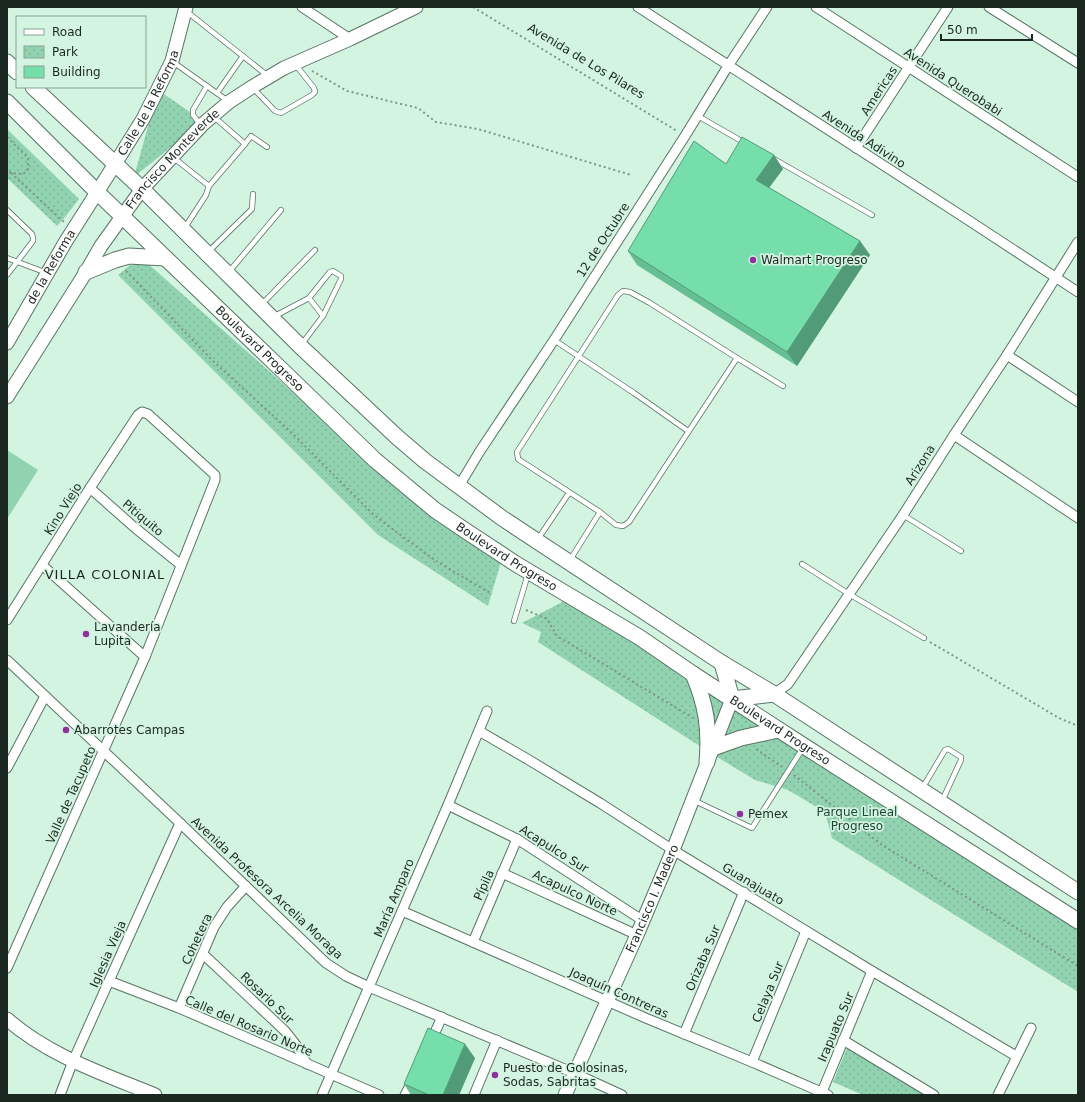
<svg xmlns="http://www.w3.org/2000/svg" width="1085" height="1102" font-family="'DejaVu Sans',sans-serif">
  <defs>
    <pattern id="park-dots" width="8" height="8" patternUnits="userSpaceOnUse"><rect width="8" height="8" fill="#91d3b0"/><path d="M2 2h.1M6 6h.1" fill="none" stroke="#7cb597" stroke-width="1.8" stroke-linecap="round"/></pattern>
  </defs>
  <rect width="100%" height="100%" fill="#d4f4e2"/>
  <g fill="url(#park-dots)">
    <polygon points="158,90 203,121 134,177"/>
    <polygon points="7,129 79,199 66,216 57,226 7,178"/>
    <polygon points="145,261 376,466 501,562 488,606 378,535 118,275 129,266"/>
    <polygon points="570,598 1078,927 1078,992 832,838 825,812 788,790 755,780 709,752 538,642 541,632 522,623"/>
    <polygon points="847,1048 926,1095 863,1095 833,1082"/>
  </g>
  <polygon fill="#91d3b0" points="7,450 38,470 7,519"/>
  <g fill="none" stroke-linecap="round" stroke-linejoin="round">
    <defs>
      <g id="lane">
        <polyline points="186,11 268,76"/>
        <polyline points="173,62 228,101"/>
        <polyline points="253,88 275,111 281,113 312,95 315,92 314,88 295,64"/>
        <polyline points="217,93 243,56"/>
        <polyline points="698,116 745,143"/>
        <polyline points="200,124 193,115 193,110 207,86"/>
        <polyline points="245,144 251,136 267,147"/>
        <polyline points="174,158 209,186 245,144 213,116"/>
        <polyline points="774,159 872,215"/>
        <polyline points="7,210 32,234 33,238 33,241 7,275"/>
        <polyline points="184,229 206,195 209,186"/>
        <polyline points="208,252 252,209 253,194"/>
        <polyline points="7,258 47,273"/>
        <polyline points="228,273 281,210"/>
        <polygon points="623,291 630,292 650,303 737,358 629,522 623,526 616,525 600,512 521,461 518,459 517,452 618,295"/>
        <polyline points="309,298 323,316"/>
        <polyline points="261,305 315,250"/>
        <polyline points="273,317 309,298 330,272 333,271 341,276 341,279 323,316 301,345"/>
        <polyline points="554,340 634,393 688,431"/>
        <polyline points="737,358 783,386"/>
        <polyline points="903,515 961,551"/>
        <polyline points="538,539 569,493"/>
        <polyline points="570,560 600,512"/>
        <polyline points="802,564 849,594 924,638"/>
        <polyline points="514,621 528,574"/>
        <polyline points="923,787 945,750 948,749 961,757 961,760 942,801"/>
        <polyline points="693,800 752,828 803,748"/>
      </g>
      <g id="street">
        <polyline points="302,7 350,39"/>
        <polyline points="638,7 965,218 1078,292"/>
        <polyline points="816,7 1078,177"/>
        <polyline points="989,7 1078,63"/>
        <polyline points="856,148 948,7"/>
        <polyline points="1007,355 1078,402"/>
        <polyline points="954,435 1078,518"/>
        <polyline points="459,486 480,451 554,340 685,136 728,66 767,7"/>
        <polyline points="90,488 134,527 181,565"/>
        <polyline points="42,565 145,657"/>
        <polyline points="7,620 90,488 138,415 142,412 148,414 215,475 215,480 145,657 7,968"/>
        <polyline points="7,660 180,823 326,963 346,976 369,987 574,1073 622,1095"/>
        <polyline points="774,694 788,684 903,515 954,435 1007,355 1078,242"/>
        <polyline points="479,731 529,760 600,803 673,850 872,971 1016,1056"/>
        <polyline points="7,768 45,696"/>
        <polyline points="448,805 517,839 642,920"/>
        <polyline points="502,873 637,935"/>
        <polyline points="402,911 648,1019 752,1062 828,1095"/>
        <polyline points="473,942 517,839"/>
        <polyline points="203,954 285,1031 296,1045 307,1064"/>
        <polyline points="109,981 179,1008 379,1095"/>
        <polyline points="179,1008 214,927 227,907 246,886"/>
        <polyline points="684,1034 744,892"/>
        <polyline points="843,1040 934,1095"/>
        <polyline points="431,1041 442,1017"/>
        <polyline points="752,1062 806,931"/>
        <polyline points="822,1092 872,971"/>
        <polyline points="60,1095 73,1061 180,823"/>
        <polyline points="322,1095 448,805 487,711"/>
        <polyline points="405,1095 413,1080"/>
        <polyline points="474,1095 497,1040"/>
        <polyline points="998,1095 1031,1028"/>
      </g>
      <g id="secondary">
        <path id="s1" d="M7,343L66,241L115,164L143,119L172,61L186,7"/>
        <path id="s2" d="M7,397L86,272L101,246L142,189L203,124L229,102L252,87L284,68L350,39L416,7"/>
        <path d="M7,1019C49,1056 104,1074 155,1095"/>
        <path id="s3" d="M565,1095L637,935L673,850L732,699"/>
      </g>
      <g id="primary">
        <polyline points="7,62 17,72"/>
        <polyline points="33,87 142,189 300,346 397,437 425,461 502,518 722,663 774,694 1078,892"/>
        <path id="s4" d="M7,102L97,192L285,373L375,460L435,510L463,529L516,564L639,637L693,674L804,746L1078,921"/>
        <polyline points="86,272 115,260 129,256 165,258"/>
        <polyline points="722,663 732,699 774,694"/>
        <path d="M693,674C706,704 710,729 707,762"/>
        <polyline points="713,748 741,738 778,730"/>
      </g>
    </defs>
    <use href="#lane" stroke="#587465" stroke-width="6"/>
    <use href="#street" stroke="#587465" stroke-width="11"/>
    <use href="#secondary" stroke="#587465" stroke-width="15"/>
    <use href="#primary" stroke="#587465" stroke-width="17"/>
    <g stroke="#7e9488" stroke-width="2" stroke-dasharray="2 3" stroke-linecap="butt">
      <polyline points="473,7 677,131"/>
      <polyline points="312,71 347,91 418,108 436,122 478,129 631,175"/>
      <polyline points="7,137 28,158 28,169 23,174 11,173 7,169"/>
      <polyline points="11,173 64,222"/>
      <polyline points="126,271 213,361 291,432 372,513 387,525 436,561 492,594"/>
      <polyline points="526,610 547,619 557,636 693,718"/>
      <polyline points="930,642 1059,718 1078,726"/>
      <polyline points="756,749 782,767"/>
      <polyline points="794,775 882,845 1078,966"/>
    </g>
    <use href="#lane" stroke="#fff" stroke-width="4.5"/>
    <use href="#street" stroke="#fff" stroke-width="9"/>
    <use href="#secondary" stroke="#fff" stroke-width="13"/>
    <use href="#primary" stroke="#fff" stroke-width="15"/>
  </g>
  <g fill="#65bf93">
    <polygon points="774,155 783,169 769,188 860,241 870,255 797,366 637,265 628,251 726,164"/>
    <polygon points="475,1058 459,1095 411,1095 404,1084"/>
  </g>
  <g fill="#529b78">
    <polygon points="774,155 783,169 765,193 756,180"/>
    <polygon points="860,241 870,255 797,366 787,352"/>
    <polygon points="465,1044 475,1058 459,1095 443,1095"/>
  </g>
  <g fill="#75deab" stroke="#529b78">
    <polygon points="742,137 774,155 756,180 860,241 787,352 628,251 694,141 726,164"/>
    <polygon points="428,1028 465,1044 443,1095 429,1095 404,1084"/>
  </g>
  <g fill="#8f319a" stroke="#d4f4e2" stroke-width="1.5">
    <circle cx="753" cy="260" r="4"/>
    <circle cx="86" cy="634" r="4"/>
    <circle cx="66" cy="730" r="4"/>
    <circle cx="740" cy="814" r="4"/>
    <circle cx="495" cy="1075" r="4"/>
  </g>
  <g text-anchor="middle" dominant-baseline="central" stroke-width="3.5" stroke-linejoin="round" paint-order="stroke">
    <g font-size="12" fill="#1b2721" stroke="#d4f4e2">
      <text transform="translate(586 61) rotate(31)">Avenida de Los Pilares</text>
      <text transform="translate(953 82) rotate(33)">Avenida Querobabi</text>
      <text transform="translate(879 91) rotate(-57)">Americas</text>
      <text stroke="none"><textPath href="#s1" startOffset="279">Calle de la Reforma</textPath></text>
      <text transform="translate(864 139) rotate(33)">Avenida Adivino</text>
      <text stroke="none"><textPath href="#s2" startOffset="291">Francisco Monteverde</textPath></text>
      <text transform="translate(603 240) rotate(-57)">12 de Octubre</text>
      <text stroke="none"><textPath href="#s1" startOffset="88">de la Reforma</textPath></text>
      <text stroke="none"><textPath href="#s4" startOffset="353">Boulevard Progreso</textPath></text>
      <text transform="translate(920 465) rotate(-58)">Arizona</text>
      <text transform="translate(63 509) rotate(-58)">Kino Viejo</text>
      <text transform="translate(143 518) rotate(40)">Pitiquito</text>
      <text stroke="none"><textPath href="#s4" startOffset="677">Boulevard Progreso</textPath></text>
      <text stroke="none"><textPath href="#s4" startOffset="1001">Boulevard Progreso</textPath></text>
      <text transform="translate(71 795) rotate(-66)">Valle de Tacupeto</text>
      <text transform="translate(554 849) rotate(32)">Acapulco Sur</text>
      <text transform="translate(753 884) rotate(31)">Guanajuato</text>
      <text transform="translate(484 885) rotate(-66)">Pípila</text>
      <text transform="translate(267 888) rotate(43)">Avenida Profesora Arcelia Moraga</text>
      <text transform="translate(575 893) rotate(25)">Acapulco Norte</text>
      <text transform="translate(394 898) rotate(-67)">María Amparo</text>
      <text stroke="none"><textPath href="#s3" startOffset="215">Francisco I. Madero</textPath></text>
      <text transform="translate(197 939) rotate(-65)">Cohetera</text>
      <text transform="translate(108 954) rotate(-66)">Iglesia Vieja</text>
      <text transform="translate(703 958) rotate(-67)">Orizaba Sur</text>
      <text transform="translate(768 992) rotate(-68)">Celaya Sur</text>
      <text transform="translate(619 993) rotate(24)">Joaquín Contreras</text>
      <text transform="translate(267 998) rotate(44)">Rosario Sur</text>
      <text transform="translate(249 1026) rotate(23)">Calle del Rosario Norte</text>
      <text transform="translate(836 1027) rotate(-67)">Irapuato Sur</text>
    </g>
    <g font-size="12" fill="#1b2721" stroke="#d4f4e2" text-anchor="start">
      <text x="761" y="260">Walmart Progreso</text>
      <text x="94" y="627">Lavandería<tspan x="94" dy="14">Lupita</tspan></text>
      <text x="74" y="730">Abarrotes Campas</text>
      <text x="748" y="814">Pemex</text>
      <text x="503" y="1068">Puesto de Golosinas,<tspan x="503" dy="14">Sodas, Sabritas</tspan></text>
    </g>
    <g font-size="12" fill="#1d4934" stroke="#d4f4e2">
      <text x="857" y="812">Parque Lineal<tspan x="857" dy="14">Progreso</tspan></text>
    </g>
    <g font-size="13" letter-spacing="1" fill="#1b2721" stroke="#d4f4e2">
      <text x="105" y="574">VILLA COLONIAL</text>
    </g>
  </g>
  <rect width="1085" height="1102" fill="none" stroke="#1b2721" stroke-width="16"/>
  <rect x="16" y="16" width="130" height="72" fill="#d4f4e2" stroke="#8aa295"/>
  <rect x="24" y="29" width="20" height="6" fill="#ffffff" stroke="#8aa295"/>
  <text x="52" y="36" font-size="12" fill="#1b2721">Road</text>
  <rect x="24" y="46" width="20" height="12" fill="url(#park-dots)" stroke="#8aa295"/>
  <text x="52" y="56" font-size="12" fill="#1b2721">Park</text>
  <rect x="24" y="66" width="20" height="12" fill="#75deab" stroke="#8aa295"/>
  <text x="52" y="76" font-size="12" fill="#1b2721">Building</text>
  <path d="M941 34v6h91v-6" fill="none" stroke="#1b2721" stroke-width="2"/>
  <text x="947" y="34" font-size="12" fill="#1b2721" stroke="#d4f4e2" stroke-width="3" paint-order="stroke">50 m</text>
</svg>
